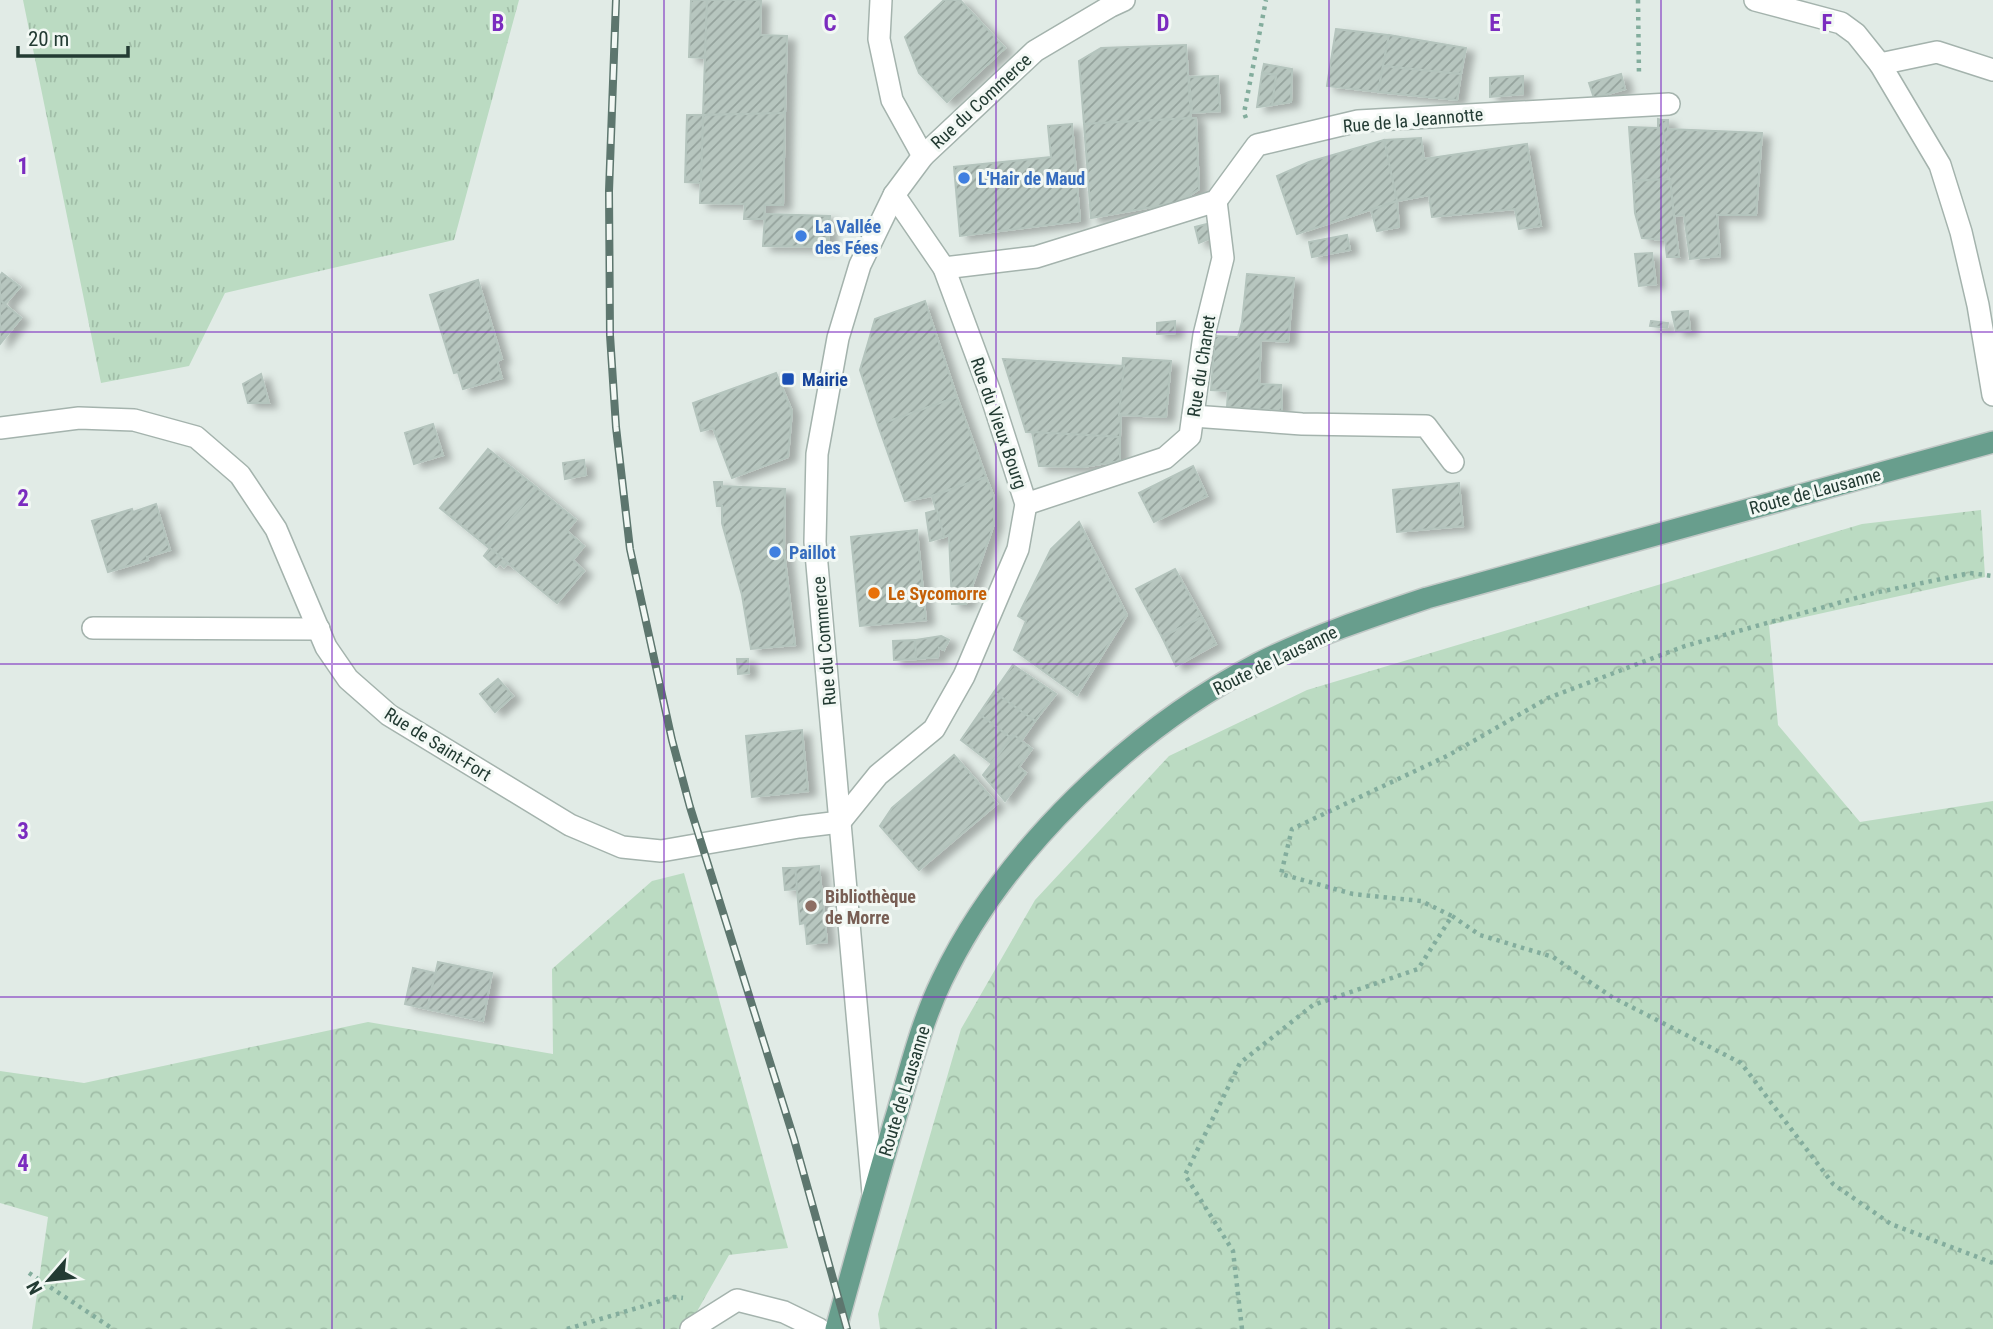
<svg xmlns="http://www.w3.org/2000/svg" width="1993" height="1329" font-family="'Roboto Condensed',sans-serif">
  <defs>
    <pattern id="grass-tufts" width="24" height="20" patternUnits="userSpaceOnUse" patternTransform="scale(1.75)"><rect width="24" height="20" fill="#bbdbc2"/><path d="M3 7l-1-3M5 7V3M7 7l1-3M15 17l-1-3M17 17v-4M19 17l1-3" fill="none" stroke="#a0bda7"/></pattern>
    <pattern id="forest-crowns" width="20" height="18" patternUnits="userSpaceOnUse" patternTransform="scale(1.75)"><rect width="20" height="18" fill="#bbdbc2"/><path d="M2 6a3 3 0 1 1 6 0M12 15a3 3 0 1 1 6 0" fill="none" stroke="#a0bda7"/></pattern>
    <pattern id="building-hatch" width="6" height="6" patternUnits="userSpaceOnUse" patternTransform="scale(1.75)"><rect width="6" height="6" fill="#b7c6bf"/><path d="M-1 1l2-2M0 6l6-6M5 7l2-2" fill="none" stroke="#94a29c"/></pattern>
    <filter id="shadow"><feDropShadow dx="8" dy="4.5" stdDeviation="3.5" flood-color="#0004"/></filter>
  </defs>
  <rect width="100%" height="100%" fill="#e1ebe6"/>
  <polygon fill="url(#grass-tufts)" points="23,0 519,0 454,240 225,293 189,366 101,383"/>
  <g fill="url(#forest-crowns)">
    <polygon points="1981,510 1985,577 1769,625 1778,725 1860,822 1993,801 1993,1329 880,1329 878,1314 961,1029 1035,900 1169,756 1307,690 1862,524"/>
    <polygon points="684,873 788,1248 729,1255 687,1329 32,1329 48,1217 0,1203 0,1071 84,1083 368,1022 553,1054 552,969 652,881"/>
  </g>
  <g fill="url(#building-hatch)" stroke="#b4c4bd" stroke-width="2" filter="url(#shadow)">
    <polygon points="691,0 707,0 705,58 689,57"/>
    <polygon points="707,0 761,0 760,35 787,36 785,113 703,115"/>
    <polygon points="944,0 960,0 1005,48 947,102 919,73 905,37"/>
    <polygon points="1336,29 1389,35 1378,92 1327,86"/>
    <polygon points="1389,35 1466,48 1461,74 1383,66"/>
    <polygon points="1186,45 1191,118 1084,124 1079,61 1101,48"/>
    <polygon points="1264,64 1292,69 1291,102 1272,105 1276,75 1262,73"/>
    <polygon points="1383,66 1461,74 1457,100 1378,92"/>
    <polygon points="1262,73 1276,75 1272,105 1257,107"/>
    <polygon points="1621,74 1625,89 1594,98 1589,83"/>
    <polygon points="1218,76 1220,111 1192,113 1189,77"/>
    <polygon points="1523,76 1523,94 1490,97 1490,78"/>
    <polygon points="785,113 783,205 765,205 764,219 744,219 745,204 700,203 703,115"/>
    <polygon points="687,115 703,115 701,183 685,182"/>
    <polygon points="1196,118 1199,189 1180,202 1091,218 1084,124"/>
    <polygon points="1658,119 1662,120 1670,179 1633,181 1629,127 1658,128"/>
    <polygon points="1662,120 1668,120 1668,129 1762,133 1756,215 1717,215 1720,256 1690,259 1684,215 1674,216"/>
    <polygon points="1072,124 1080,221 960,236 954,167 1051,157 1048,126"/>
    <polygon points="1421,138 1424,159 1527,144 1541,226 1519,229 1515,209 1432,217 1429,195 1397,201 1384,140"/>
    <polygon points="1384,140 1397,201 1297,234 1277,176 1309,162"/>
    <polygon points="1670,179 1674,216 1679,257 1667,257 1665,240 1642,238 1635,213 1633,181"/>
    <polygon points="1397,201 1399,227 1377,231 1371,210"/>
    <polygon points="765,214 830,216 828,247 763,246"/>
    <polygon points="1207,224 1211,238 1199,243 1195,227"/>
    <polygon points="1347,235 1350,250 1312,257 1309,242"/>
    <polygon points="1652,253 1656,284 1639,286 1635,254"/>
    <polygon points="2,273 20,287 5,304 0,300 0,276"/>
    <polygon points="1247,274 1294,278 1288,342 1261,340 1259,384 1281,385 1282,411 1227,407 1228,391 1211,390 1215,336 1238,337 1242,322"/>
    <polygon points="478,280 502,359 497,361 502,378 463,389 458,372 454,373 430,295"/>
    <polygon points="0,300 21,318 0,344"/>
    <polygon points="925,301 957,397 878,425 860,370 875,319"/>
    <polygon points="1688,311 1690,330 1676,331 1672,312"/>
    <polygon points="1175,321 1175,333 1157,334 1157,323"/>
    <polygon points="1651,321 1668,323 1667,328 1650,326"/>
    <polygon points="1123,358 1171,361 1166,417 1119,415"/>
    <polygon points="1003,359 1124,366 1119,415 1121,414 1120,437 1026,432"/>
    <polygon points="776,373 792,411 788,457 732,478 713,428 701,431 693,403"/>
    <polygon points="261,374 269,403 248,403 243,384"/>
    <polygon points="957,397 986,477 932,496 905,501 878,425"/>
    <polygon points="433,424 443,455 414,464 405,433"/>
    <polygon points="1032,432 1120,437 1120,461 1083,467 1039,466"/>
    <polygon points="488,449 537,488 488,547 440,508"/>
    <polygon points="584,460 586,475 565,479 563,463"/>
    <polygon points="1193,466 1207,496 1154,522 1139,493"/>
    <polygon points="986,477 994,497 994,524 966,604 952,604 949,535 944,537 932,496"/>
    <polygon points="714,482 722,482 722,486 785,489 784,550 795,645 751,649 742,595 722,523 722,506 717,506"/>
    <polygon points="1459,483 1463,526 1397,532 1393,490"/>
    <polygon points="537,488 576,520 567,531 584,546 573,560 584,571 557,603 488,547"/>
    <polygon points="156,504 170,550 147,557 148,560 108,572 92,521 132,509 133,512"/>
    <polygon points="937,510 944,537 930,541 926,513"/>
    <polygon points="1079,522 1127,615 1077,695 1014,650 1026,621 1018,616 1051,549"/>
    <polygon points="917,530 926,620 860,626 851,537"/>
    <polygon points="490,548 508,563 504,567 500,563 496,567 484,556"/>
    <polygon points="1175,569 1202,617 1162,637 1136,589"/>
    <polygon points="1202,617 1216,644 1176,666 1162,637"/>
    <polygon points="941,636 949,640 944,650 939,648 938,657 916,659 915,640"/>
    <polygon points="915,640 916,659 894,660 893,641"/>
    <polygon points="737,659 748,659 749,673 738,674"/>
    <polygon points="1013,665 1056,694 1035,721 994,692"/>
    <polygon points="498,679 513,696 495,712 480,694"/>
    <polygon points="994,692 1035,721 1021,741 1014,735 1011,738 979,714"/>
    <polygon points="979,714 1011,738 991,763 961,740"/>
    <polygon points="802,730 808,791 752,797 746,736"/>
    <polygon points="1014,735 1032,749 1019,767 1026,773 1005,801 983,775"/>
    <polygon points="954,755 997,804 919,870 880,826 892,808"/>
    <polygon points="819,866 827,942 807,944 805,923 800,924 795,868"/>
    <polygon points="783,868 795,868 797,889 785,890"/>
    <polygon points="438,962 492,973 483,1021 427,1009"/>
    <polygon points="413,968 435,973 427,1009 405,1004"/>
  </g>
  <g fill="none" stroke-linecap="round" stroke-linejoin="round">
    <defs>
      <g id="minor">
        <polyline points="881,0 879,39 892,100 923,156"/>
        <polyline points="1755,0 1841,23 1856,34 1880,64 1940,165 1961,232 1978,305 1993,395"/>
        <polyline points="1880,64 1937,52 1993,70"/>
        <polyline points="944,268 1036,257 1216,201 1257,145 1358,121 1669,104"/>
        <polyline points="1193,416 1302,424 1426,426 1453,462"/>
        <polyline points="0,428 79,418 134,420 196,437 240,475 276,529 326,647 348,679 389,715 570,825 622,847 661,851 799,827 840,822"/>
        <polyline points="1026,504 1165,458 1190,436 1204,335 1223,258 1216,201"/>
        <polyline points="93,628 319,629"/>
        <polyline points="840,822 878,775 934,729 964,676 1018,549 1026,504 990,392 944,268 894,195"/>
        <polyline points="873,1193 815,542 817,454 838,338 860,265 894,195 923,156 1035,51 1111,6 1124,0"/>
        <polyline points="691,1329 737,1300 784,1312 819,1329"/>
      </g>
      <path id="major" d="M836,1329C856,1256 876,1183 898,1110C911,1066 922,1021 942,980C1004,850 1132,729 1259,663C1313,636 1370,617 1427,598L1993,442"/>
    </defs>
    <use href="#minor" stroke="#a4b3ad" stroke-width="24"/>
    <use href="#major" stroke="#c1c8c6" stroke-width="24"/>
    <g stroke="#83ad9d" stroke-width="4.5" stroke-dasharray="3.5 5" stroke-linecap="butt">
      <polyline points="1638,0 1639,76"/>
      <polyline points="1246,118 1244,113 1266,0"/>
      <polyline points="1452,916 1480,935 1553,957 1612,997 1741,1063 1833,1184 1891,1224 1993,1263"/>
      <polyline points="29,1273 113,1329"/>
      <polyline points="567,1329 674,1297 683,1298"/>
      <polyline points="1242,1329 1233,1251 1185,1175 1240,1063 1313,1005 1418,969 1452,916 1421,901 1353,894 1281,874 1292,829 1449,755 1548,698 1685,646 1874,593 1970,573 1993,576"/>
    </g>
    <use href="#minor" stroke="#fff" stroke-width="21"/>
    <use href="#major" stroke="#689e8d" stroke-width="21"/>
    <defs>
      <polyline id="rail" points="616,0 609,191 610,335 616,427 630,549 672,740 690,807 794,1139 847,1329"/>
    </defs>
    <use href="#rail" stroke="#5d766e" stroke-width="8"/>
    <use href="#rail" stroke="#f2f8f4" stroke-width="5" stroke-dasharray="16" stroke-linecap="butt"/>
  </g>
  <path fill="none" stroke="#7b2cbf" stroke-width="2" stroke-opacity="0.55" d="M332,0V1329M664,0V1329M996,0V1329M1329,0V1329M1661,0V1329M0,332H1993M0,664H1993M0,997H1993"/>
  <g fill="#3f7fe0" stroke="#f2f8f4" stroke-width="2.5">
    <circle cx="964" cy="178" r="7"/>
    <circle cx="801" cy="236" r="7"/>
    <circle cx="775" cy="552" r="7"/>
  </g>
  <rect fill="#1a4fb4" stroke="#f2f8f4" stroke-width="2.5" x="781" y="372" width="14" height="14" rx="3.5"/>
  <circle fill="#e8710a" stroke="#f2f8f4" stroke-width="2.5" cx="874" cy="593" r="7"/>
  <circle fill="#8d6e63" stroke="#f2f8f4" stroke-width="2.5" cx="811" cy="906" r="7"/>
  <g text-anchor="middle" dominant-baseline="central" stroke-width="6" stroke-linejoin="round" paint-order="stroke">
    <g font-size="18" fill="#233b33" stroke="#f2f8f4">
      <text transform="translate(981 101) rotate(-43)">Rue du Commerce</text>
      <text transform="translate(1413 120) rotate(-5)">Rue de la Jeannotte</text>
      <text transform="translate(1201 366) rotate(-81)">Rue du Chanet</text>
      <text transform="translate(999 423) rotate(71)">Rue du Vieux Bourg</text>
      <text transform="translate(1815 491) rotate(-15)">Route de Lausanne</text>
      <text transform="translate(824 641) rotate(-95)">Rue du Commerce</text>
      <text transform="translate(1275 660) rotate(-26)">Route de Lausanne</text>
      <text transform="translate(438 744) rotate(32)">Rue de Saint-Fort</text>
      <text transform="translate(904 1091) rotate(-73)">Route de Lausanne</text>
    </g>
    <g font-size="18" font-weight="bold" fill="#366cbe" stroke="#f2f8f4" text-anchor="start">
      <text x="978" y="178">L'Hair de Maud</text>
      <text x="815" y="226">La Vallée<tspan x="815" dy="21">des Fées</tspan></text>
      <text x="789" y="552">Paillot</text>
    </g>
    <g font-size="18" font-weight="bold" fill="#164399" stroke="#f2f8f4" text-anchor="start">
      <text x="802" y="379">Mairie</text>
    </g>
    <g font-size="18" font-weight="bold" fill="#c56008" stroke="#f2f8f4" text-anchor="start">
      <text x="888" y="593">Le Sycomorre</text>
    </g>
    <g font-size="18" font-weight="bold" fill="#785e54" stroke="#f2f8f4" text-anchor="start">
      <text x="825" y="896">Bibliothèque<tspan x="825" dy="21">de Morre</tspan></text>
    </g>
  </g>
  <g font-size="23" text-anchor="middle" font-weight="bold" fill="#7b2cbf" stroke="#f2f8f4" stroke-width="6" stroke-linejoin="round" paint-order="stroke">
    <text x="498" y="31">B</text>
    <text x="830" y="31">C</text>
    <text x="1163" y="31">D</text>
    <text x="1495" y="31">E</text>
    <text x="1827" y="31">F</text>
    <text x="23" y="174">1</text>
    <text x="23" y="506">2</text>
    <text x="23" y="839">3</text>
    <text x="23" y="1171">4</text>
  </g>
  <g transform="translate(49 1280) rotate(242)" stroke="#f2f8f4" stroke-width="5" paint-order="stroke">
  <path d="M0-5L12 26L0 18L-12 26Z" fill="#233b33"/>
  <text y="-10" font-size="19" font-weight="bold" text-anchor="middle" fill="#233b33">N</text>
  </g>
  <path d="M18 46v10h110v-10" fill="none" stroke="#233b33" stroke-width="3.5"/>
  <text x="28" y="46" font-size="21" fill="#233b33" stroke="#f2f8f4" stroke-width="5" paint-order="stroke">20 m</text>
</svg>
